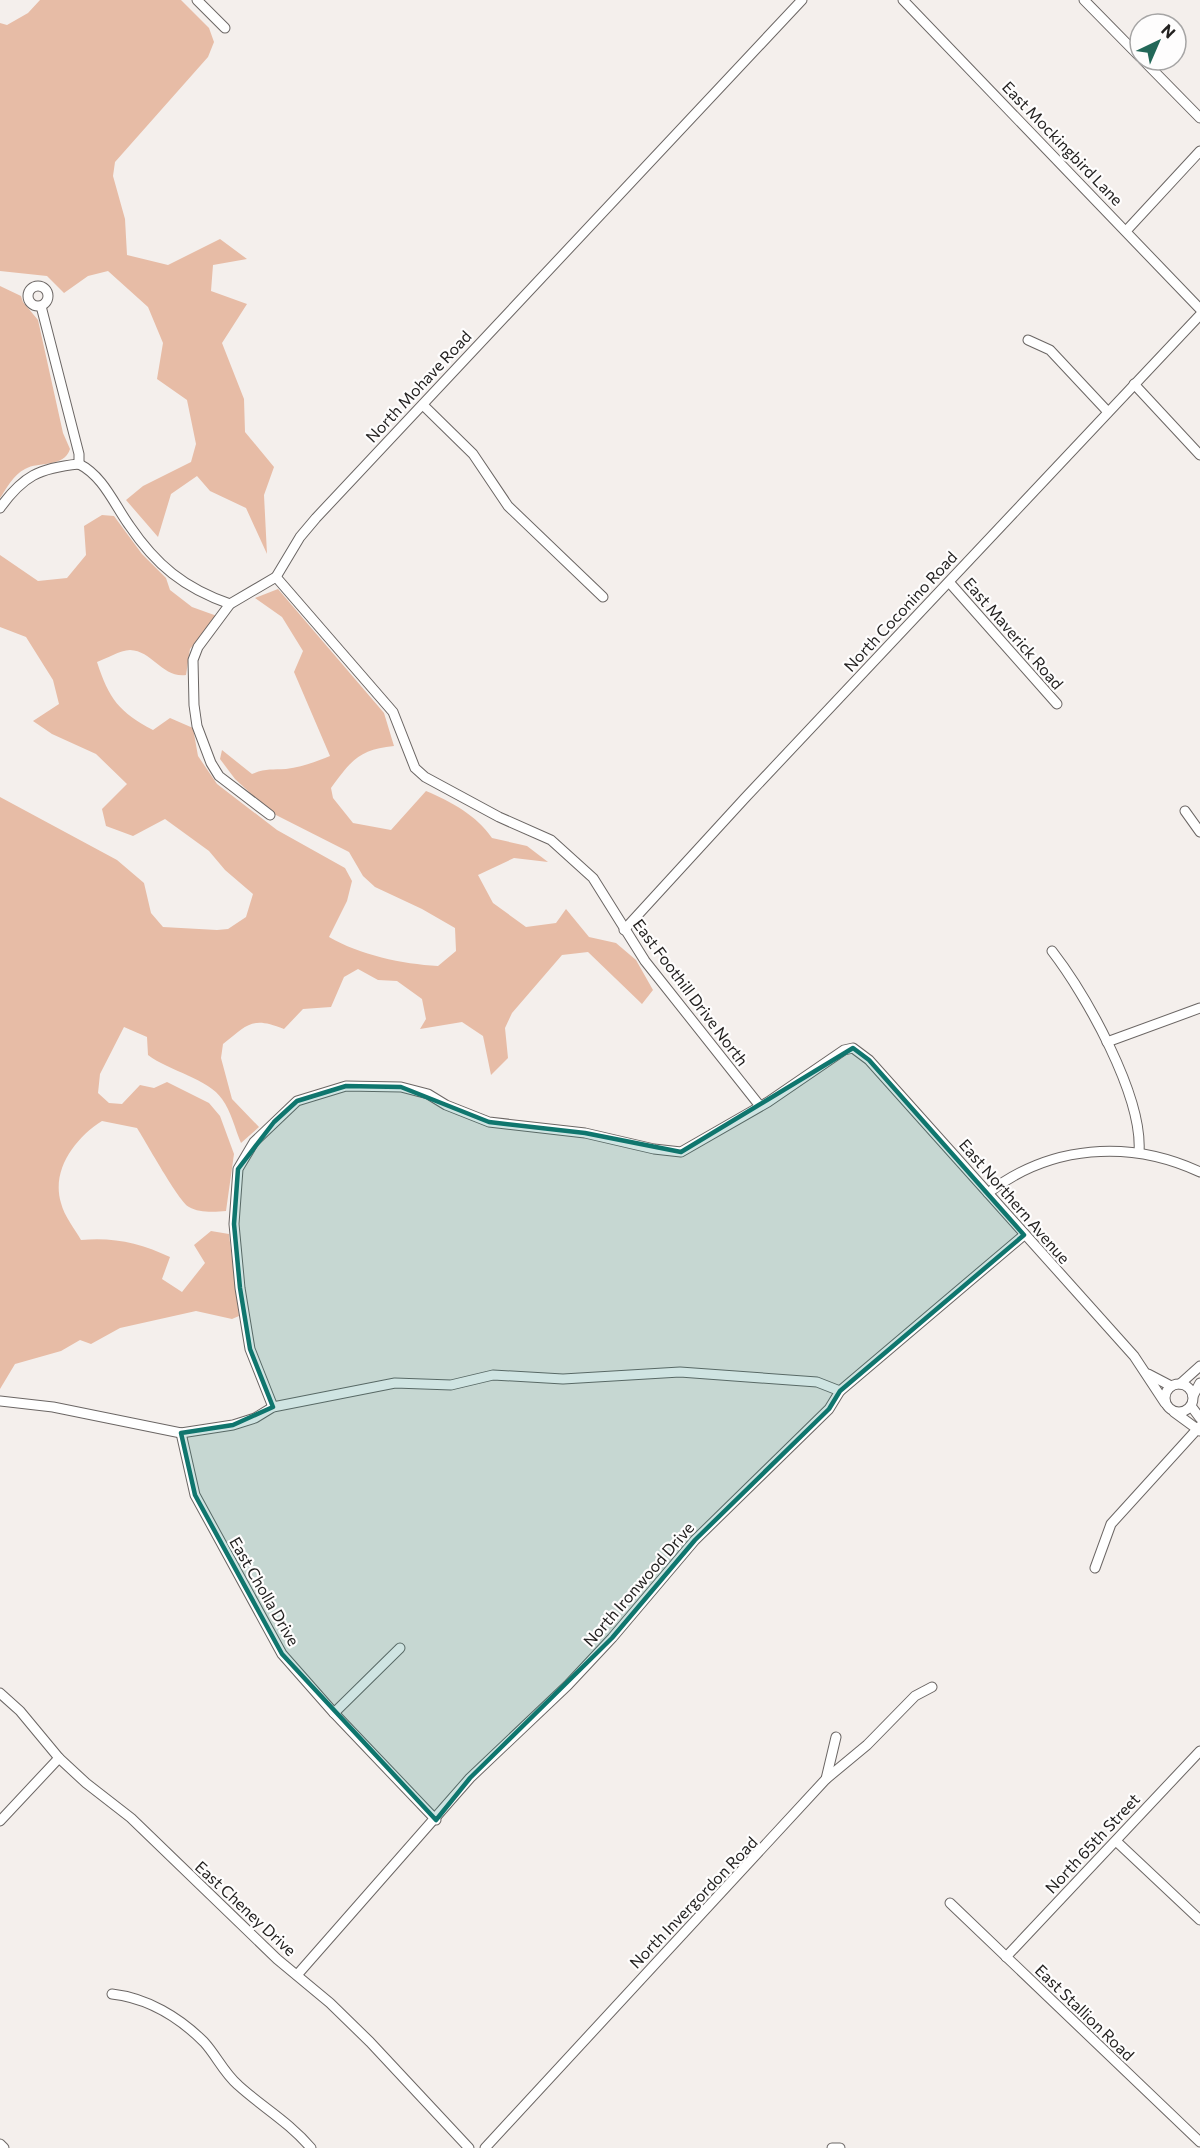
<svg xmlns="http://www.w3.org/2000/svg" width="1200" height="2148" font-family="Commissioner,sans-serif">
  <rect width="100%" height="100%" fill="#f4efec"/>
  <g fill="#e7bca6">
    <polygon points="40,0 181,0 209,28 214,42 208,57 115,162 113,176 125,219 127,255 168,265 220,239 247,259 213,265 211,291 247,304 222,343 244,399 245,432 274,467 264,495 267,554 246,508 210,491 197,476 171,494 158,537 126,500 143,486 191,462 196,444 187,400 157,379 163,343 148,307 108,271 88,276 64,293 47,276 0,271 0,23 7,25 28,13"/>
    <path d="M0,286L21,296L23,302L38,320L63,433L70,449C64,468 39,461 25,469C13,475 7,488 0,498Z"/>
    <path d="M102,515L114,516L142,554L166,578L170,590L192,607L217,616L190,649L186,675C162,678 153,651 130,650C120,650 106,659 97,662C109,699 119,712 153,730L170,718L193,728L198,756L217,784L277,830L345,868L352,881L347,901L329,937C360,955 402,964 438,966L456,951L455,928L422,909L375,887L363,876L349,852L272,813L235,779L220,759L222,750L252,774C266,768 272,770 286,769C302,767 315,762 330,756L294,672L303,651L282,617L255,598L278,589L384,713L394,746C359,749 350,762 331,788L333,798L353,823L391,830L426,791C452,802 476,815 492,838L527,846L548,862L514,858L478,875L493,903L526,927L556,923L566,909L589,937L616,943L636,960L653,990L642,1004L588,952L562,955L512,1013L505,1028L508,1058L491,1075L483,1036L462,1022L420,1029L426,1019L422,999L397,981L378,980L358,969L344,977L331,1007L303,1009L284,1029C252,1016 248,1024 223,1044L221,1058L232,1099L259,1127L241,1143C235,1129 231,1111 222,1099C209,1079 169,1071 148,1055L147,1037L124,1027L100,1074L98,1093L109,1103L122,1104L140,1085L154,1088L167,1082L209,1103L220,1116L234,1154L226,1211C215,1212 199,1213 189,1207C179,1202 146,1142 137,1128L102,1121C75,1138 51,1170 61,1203C64,1216 75,1229 81,1240C114,1237 140,1243 170,1257L162,1279L182,1292L205,1263L194,1245L211,1231L229,1234L239,1316L232,1319L196,1311L120,1328L91,1344L80,1340L61,1351L15,1364L0,1389V797L117,860L144,883L151,913L163,927L217,930L228,929L246,917L253,894L225,870L209,851L165,819L133,836L106,826L102,809L127,784L96,754L52,734L33,721L59,704L53,680L26,637L0,627V555L38,581L67,578L86,555L84,526Z"/>
  </g>
  <g fill="none" stroke-linecap="round" stroke-linejoin="round">
    <defs>
      <g id="minor">
        <polyline points="197,0 225,28"/>
        <polyline points="903,0 1200,309"/>
        <polyline points="1084,0 1140,57"/>
        <polyline points="1143,60 1200,118"/>
        <polyline points="1126,231 1200,151"/>
        <circle cx="38" cy="296" r="10"/>
        <polyline points="41,306 79,454 79,464"/>
        <polyline points="1028,340 1050,350 1108,412"/>
        <polyline points="1134,384 1200,455"/>
        <polyline points="423,405 473,454 508,506 603,597"/>
        <path d="M79,464C103,476 114,504 129,525C156,565 184,588 230,604"/>
        <path d="M0,508C23,476 39,468 79,464"/>
        <polyline points="276,577 393,712 415,768 425,777 499,817 551,840 593,878 645,961 760,1106"/>
        <polyline points="949,582 1057,704"/>
        <polyline points="1185,811 1200,832"/>
        <polyline points="270,815 219,776 211,763 197,726 194,705 193,660 198,647 230,604 276,577 300,537 316,518 802,0"/>
        <polyline points="624,930 745,798 1200,315"/>
        <path d="M1052,951C1086,995 1143,1096 1139,1152"/>
        <polyline points="1107,1042 1200,1008"/>
        <path d="M988,1193C1050,1145 1129,1139 1200,1172"/>
        <polyline points="1148,1374 1171,1386"/>
        <circle cx="1179" cy="1398" r="14"/>
        <polyline points="1180,1384 1200,1366"/>
        <polyline points="1193,1396 1200,1383"/>
        <polyline points="0,1401 53,1407 181,1433 233,1425 255,1418 273,1407 395,1383 451,1385 493,1375 563,1379 680,1372 817,1382 840,1391"/>
        <polyline points="1191,1406 1200,1418"/>
        <polyline points="273,1407 250,1349 240,1288 234,1224 238,1169 254,1142 297,1101 346,1086 401,1087 428,1094 446,1105 489,1122 585,1133 654,1149 681,1152 768,1102 844,1050 853,1048 869,1060 1134,1356 1165,1403"/>
        <polyline points="1174,1412 1200,1431"/>
        <polyline points="181,1433 195,1495 282,1654 334,1713 436,1820"/>
        <polyline points="1095,1568 1111,1524 1200,1426"/>
        <polyline points="0,1693 20,1711 59,1758 86,1783 131,1818 277,1959 330,2003 370,2042 469,2148"/>
        <polyline points="334,1713 400,1648"/>
        <polyline points="826,1779 836,1737"/>
        <polyline points="0,1821 59,1758"/>
        <polyline points="1116,1841 1200,1920"/>
        <polyline points="950,1903 1200,2142"/>
        <polyline points="1006,1957 1200,1751"/>
        <polyline points="297,1975 470,1778 568,1685 612,1638 695,1540 829,1409 840,1391 1024,1235"/>
        <path d="M112,1994C147,1998 179,2017 204,2042C216,2055 224,2073 238,2085C262,2107 289,2122 311,2148"/>
        <polyline points="0,2144 4,2148"/>
        <polyline points="485,2148 826,1779 867,1745 915,1696 932,1687"/>
        <polyline points="832,2148 840,2148"/>
      </g>
    </defs>
    <use href="#minor" stroke="#6b6664" stroke-width="11"/>
    <use href="#minor" stroke="#fff" stroke-width="9"/>
  </g>
  <path fill="#0f766e" fill-opacity="0.2" stroke="#0f766e" stroke-width="4.5" stroke-linejoin="round" d="M853,1048L869,1060L1024,1235L840,1391L829,1409L695,1540L612,1638L470,1778L436,1820L282,1654L195,1495L181,1433L233,1425L273,1407L250,1349L240,1288L234,1224L238,1169L274,1122L297,1101L346,1086L401,1087L489,1122L585,1133L681,1152Z"/>
  <g text-anchor="middle" dominant-baseline="central" stroke-width="4.5" stroke-linejoin="round" paint-order="stroke">
    <g font-size="16" fill="#232120" stroke="#fefdfd">
      <text transform="translate(1063 143) rotate(46)">East Mockingbird Lane</text>
      <text transform="translate(418 386) rotate(-47)">North Mohave Road</text>
      <text transform="translate(900 611) rotate(-47)">North Coconino Road</text>
      <text transform="translate(1014 633) rotate(49)">East Maverick Road</text>
      <text transform="translate(691 992) rotate(53)">East Foothill Drive North</text>
      <text transform="translate(1015 1201) rotate(49)">East Northern Avenue</text>
      <text transform="translate(638 1584) rotate(-49)">North Ironwood Drive</text>
      <text transform="translate(265 1591) rotate(60)">East Cholla Drive</text>
      <text transform="translate(1092 1843) rotate(-47)">North 65th Street</text>
      <text transform="translate(693 1902) rotate(-46)">North Invergordon Road</text>
      <text transform="translate(246 1908) rotate(43)">East Cheney Drive</text>
      <text transform="translate(1085 2012) rotate(44)">East Stallion Road</text>
    </g>
  </g>
  <g transform="translate(1158 42) rotate(44)"><circle r="28" fill="#fefdfd" stroke="#a6a5a5" stroke-width="1.5"/>
  <path d="M0-4.5L10 22L0 15L-10 22Z" fill="#226758"/>
  <text y="-9" font-size="16" font-weight="bold" text-anchor="middle" fill="#232120">N</text>
  </g>
</svg>
